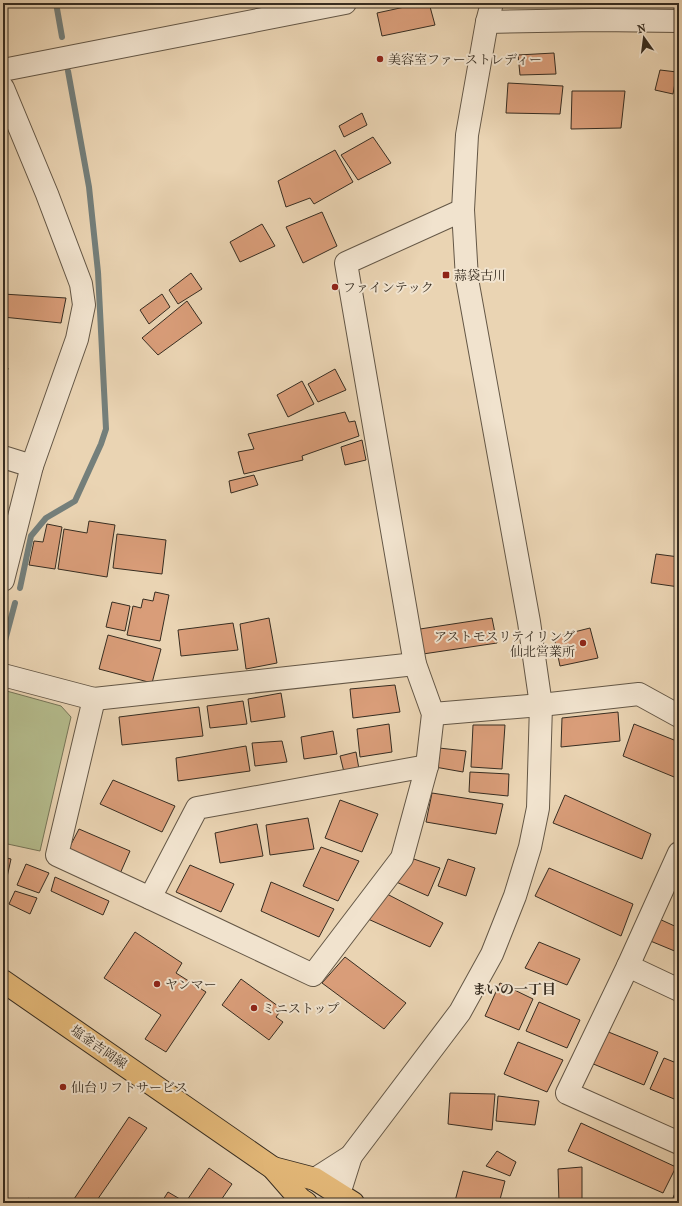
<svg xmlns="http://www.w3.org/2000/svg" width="682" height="1206" font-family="'IM FELL French Canon','Noto Serif JP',serif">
  <rect width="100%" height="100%" fill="#ead4b3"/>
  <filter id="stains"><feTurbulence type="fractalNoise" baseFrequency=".005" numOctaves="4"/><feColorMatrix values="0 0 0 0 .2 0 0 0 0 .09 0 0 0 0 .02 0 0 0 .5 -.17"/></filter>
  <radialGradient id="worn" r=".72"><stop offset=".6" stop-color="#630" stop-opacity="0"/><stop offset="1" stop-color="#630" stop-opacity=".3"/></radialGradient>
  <polygon fill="#b5bd8e" stroke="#767558" points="3,690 61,706 71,717 40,851 3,843"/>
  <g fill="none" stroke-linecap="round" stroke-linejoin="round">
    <g stroke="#747f7b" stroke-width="6">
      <polyline points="56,3 62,37"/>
      <polyline points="20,588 31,536 46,518 75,501 101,444 106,429 98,272 89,187 68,71"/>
      <polyline points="3,648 15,603"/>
    </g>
  </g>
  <g fill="#d99d79" stroke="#372d21">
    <polygon points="423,3 429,3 435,25 382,36 377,13"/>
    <polygon points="554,53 556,74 520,75 518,55"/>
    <polygon points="660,70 677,72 673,94 655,90"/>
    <polygon points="508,83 563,86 560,114 506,113"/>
    <polygon points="572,91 625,91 621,128 571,129"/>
    <polygon points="362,113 367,125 344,137 339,126"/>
    <polygon points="373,137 391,163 358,180 341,155"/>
    <polygon points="335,150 353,182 314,204 310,198 286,207 278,181"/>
    <polygon points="322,212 337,246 303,263 286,227"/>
    <polygon points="262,224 275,246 240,262 230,242"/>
    <polygon points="191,273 202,289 178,304 169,290"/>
    <polygon points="3,294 66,298 61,323 3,317"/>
    <polygon points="162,294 170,307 149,324 140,310"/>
    <polygon points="187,301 202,323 158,355 142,338"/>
    <polygon points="3,367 8,368 3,392"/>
    <polygon points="335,369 346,390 318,402 308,384"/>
    <polygon points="302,381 314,404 288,417 277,395"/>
    <polygon points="345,412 349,422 355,421 359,436 302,456 303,460 244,474 238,452 254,449 248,434"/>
    <polygon points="362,440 366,460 345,465 341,447"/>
    <polygon points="254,475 258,485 231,493 229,481"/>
    <polygon points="89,521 115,525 107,577 58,569 64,529 87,533"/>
    <polygon points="47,524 62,527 55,569 29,565 34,541 43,542"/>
    <polygon points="117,534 166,540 162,574 113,568"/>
    <polygon points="656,554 679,557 679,587 651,583"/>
    <polygon points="155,592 169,595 160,641 127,635 133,606 141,608 143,599 153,601"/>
    <polygon points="112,602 130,606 125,631 106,627"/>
    <polygon points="269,618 277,663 246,669 240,624"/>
    <polygon points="492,618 497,643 423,654 420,629"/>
    <polygon points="233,623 238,650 181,656 178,630"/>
    <polygon points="590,628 598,658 560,666 554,637"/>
    <polygon points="108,635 161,649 152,683 99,669"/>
    <polygon points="395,685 400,712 353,718 350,689"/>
    <polygon points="281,693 285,717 251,722 248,699"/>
    <polygon points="243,701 247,724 210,728 207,706"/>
    <polygon points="199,707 203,736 122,745 119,717"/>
    <polygon points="618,712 620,741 561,747 562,718"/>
    <polygon points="389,724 392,752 360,757 357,729"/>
    <polygon points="634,724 679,742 679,779 623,756"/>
    <polygon points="473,725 505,725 502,769 471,767"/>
    <polygon points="333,731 337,754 304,759 301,737"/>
    <polygon points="282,741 287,762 255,766 252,743"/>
    <polygon points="246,746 250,771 178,781 176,758"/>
    <polygon points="439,748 466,751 463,772 435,767"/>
    <polygon points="356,752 359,769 344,772 340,756"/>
    <polygon points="470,772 509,774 508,796 469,792"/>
    <polygon points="113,780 175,806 162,832 100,804"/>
    <polygon points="432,793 503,804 496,834 426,822"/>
    <polygon points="565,795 651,834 642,859 553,823"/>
    <polygon points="340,800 378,814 362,852 325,838"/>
    <polygon points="308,818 314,849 270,855 266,825"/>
    <polygon points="257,824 263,856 220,863 215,833"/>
    <polygon points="79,829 130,851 119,876 66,854"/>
    <polygon points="321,847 359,861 338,901 303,886"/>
    <polygon points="3,857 11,859 4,891 3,891"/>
    <polygon points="408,857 440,868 428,896 394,881"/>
    <polygon points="448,859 475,868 466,896 438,886"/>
    <polygon points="26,864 49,873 39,893 17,885"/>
    <polygon points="190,865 234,884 221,912 176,892"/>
    <polygon points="549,868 633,904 621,936 535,896"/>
    <polygon points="55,877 109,901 103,915 51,891"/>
    <polygon points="271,882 334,909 319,937 261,911"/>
    <polygon points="15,891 37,898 30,914 9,904"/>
    <polygon points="385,893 443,923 430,947 368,919"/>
    <polygon points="657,918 679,928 679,948 677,952 648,940"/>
    <polygon points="135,932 182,963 176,973 206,992 166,1052 145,1039 161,1015 104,978"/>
    <polygon points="539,942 580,959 567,985 525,968"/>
    <polygon points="345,957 406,1003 384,1029 322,983"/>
    <polygon points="241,979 282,1009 276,1017 283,1022 269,1040 222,1005"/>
    <polygon points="500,983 533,999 519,1030 485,1016"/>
    <polygon points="539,1002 580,1020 567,1048 526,1031"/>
    <polygon points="606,1031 658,1052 644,1085 591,1063"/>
    <polygon points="518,1042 563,1060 547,1092 504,1074"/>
    <polygon points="664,1058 679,1064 679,1101 650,1089"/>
    <polygon points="450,1093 495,1094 492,1130 448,1124"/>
    <polygon points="498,1096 539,1101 535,1125 496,1121"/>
    <polygon points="129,1117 147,1128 95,1203 80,1203 74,1199"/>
    <polygon points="581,1123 676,1167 663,1193 568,1151"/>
    <polygon points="497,1151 516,1162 510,1176 486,1166"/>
    <polygon points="582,1167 582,1203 559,1203 558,1169"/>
    <polygon points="209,1168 232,1184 219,1203 185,1203"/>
    <polygon points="463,1171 505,1181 499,1203 464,1203 455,1201"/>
    <polygon points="679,1183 679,1200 673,1198"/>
    <polygon points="168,1192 185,1202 161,1203"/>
    <polygon points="28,1198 35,1203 23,1203"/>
    <polygon points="642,1199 652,1203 641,1203"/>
  </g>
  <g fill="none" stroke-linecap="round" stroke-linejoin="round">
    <defs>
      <g id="minor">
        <polyline points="487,22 596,20 679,21"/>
        <polyline points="3,70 345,3"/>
        <polyline points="3,88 47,194 81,284 84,305 77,339 32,466 3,580"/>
        <polyline points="3,457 32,466"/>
        <polyline points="3,675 94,699 415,664"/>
        <polyline points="94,699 57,855 150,898 313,975 402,858 427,766 433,714 415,664 346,263 463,210"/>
        <polyline points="433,714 541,705 639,694 679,716"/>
        <polyline points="679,853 628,966 567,1093 679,1143"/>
        <polyline points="150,898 197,808 427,766"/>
        <polyline points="628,966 679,990"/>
      </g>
      <g id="tertiary">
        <polyline points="315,1179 351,1156 460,1012 492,954 515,896 530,847 538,808 541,705 529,622 467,279 463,210 467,135 487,22 492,3"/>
        <polyline points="339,1194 351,1156"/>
      </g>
      <g id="primary">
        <polyline points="3,981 273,1168 300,1199 306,1203"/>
        <polyline points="273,1168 315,1179 353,1203"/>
      </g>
    </defs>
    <use href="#minor" stroke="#645746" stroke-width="24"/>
    <use href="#tertiary" stroke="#645746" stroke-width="24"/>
    <use href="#primary" stroke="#372d21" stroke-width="24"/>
    <use href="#minor" stroke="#f1e3ce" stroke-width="22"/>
    <use href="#tertiary" stroke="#f1e3ce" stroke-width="22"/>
    <use href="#primary" stroke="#e5ba7a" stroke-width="22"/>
  </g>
  <g fill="#8f2418" stroke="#f1e3ce" stroke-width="1.5">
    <circle cx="380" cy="59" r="4"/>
    <rect x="442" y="271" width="8" height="8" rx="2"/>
    <circle cx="335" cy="287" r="4"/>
    <circle cx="583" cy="643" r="4"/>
    <circle cx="157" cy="984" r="4"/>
    <circle cx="254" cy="1008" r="4"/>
    <circle cx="63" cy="1087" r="4"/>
  </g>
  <g text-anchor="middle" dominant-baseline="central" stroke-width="4" stroke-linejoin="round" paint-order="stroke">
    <g font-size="13" fill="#372d21" stroke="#f1e3ce" text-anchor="start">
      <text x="388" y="59">美容室ファーストレディー</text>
      <text x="454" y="275">蒜袋古川</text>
      <text x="343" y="287">ファインテック</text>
      <text x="575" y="636" text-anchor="end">アストモスリテイリング<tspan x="575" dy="15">仙北営業所</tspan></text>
      <text x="165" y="984">ヤンマー</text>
      <text x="262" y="1008">ミニストップ</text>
      <text x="71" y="1087">仙台リフトサービス</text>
    </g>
    <g font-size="13" fill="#372d21" stroke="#f1e3ce">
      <text transform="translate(99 1047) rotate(35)">塩釜吉岡線</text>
    </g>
    <g font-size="14" font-weight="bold" fill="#372d21" stroke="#f1e3ce">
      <text x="514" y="989">まいの一丁目</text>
    </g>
  </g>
  <rect width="682" height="1206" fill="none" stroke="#ead4b3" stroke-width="16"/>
  <rect x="4" y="4" width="674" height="1198" fill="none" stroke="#372d21" stroke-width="2"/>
  <rect x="8" y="8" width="666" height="1190" fill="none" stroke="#372d21"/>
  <g transform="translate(644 38) rotate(346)" stroke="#f1e3ce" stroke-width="3" paint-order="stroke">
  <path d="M0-3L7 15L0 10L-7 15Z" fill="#372d21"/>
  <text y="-6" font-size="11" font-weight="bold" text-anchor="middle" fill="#372d21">N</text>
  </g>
  <rect width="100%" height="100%" filter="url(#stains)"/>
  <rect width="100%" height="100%" fill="url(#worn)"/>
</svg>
